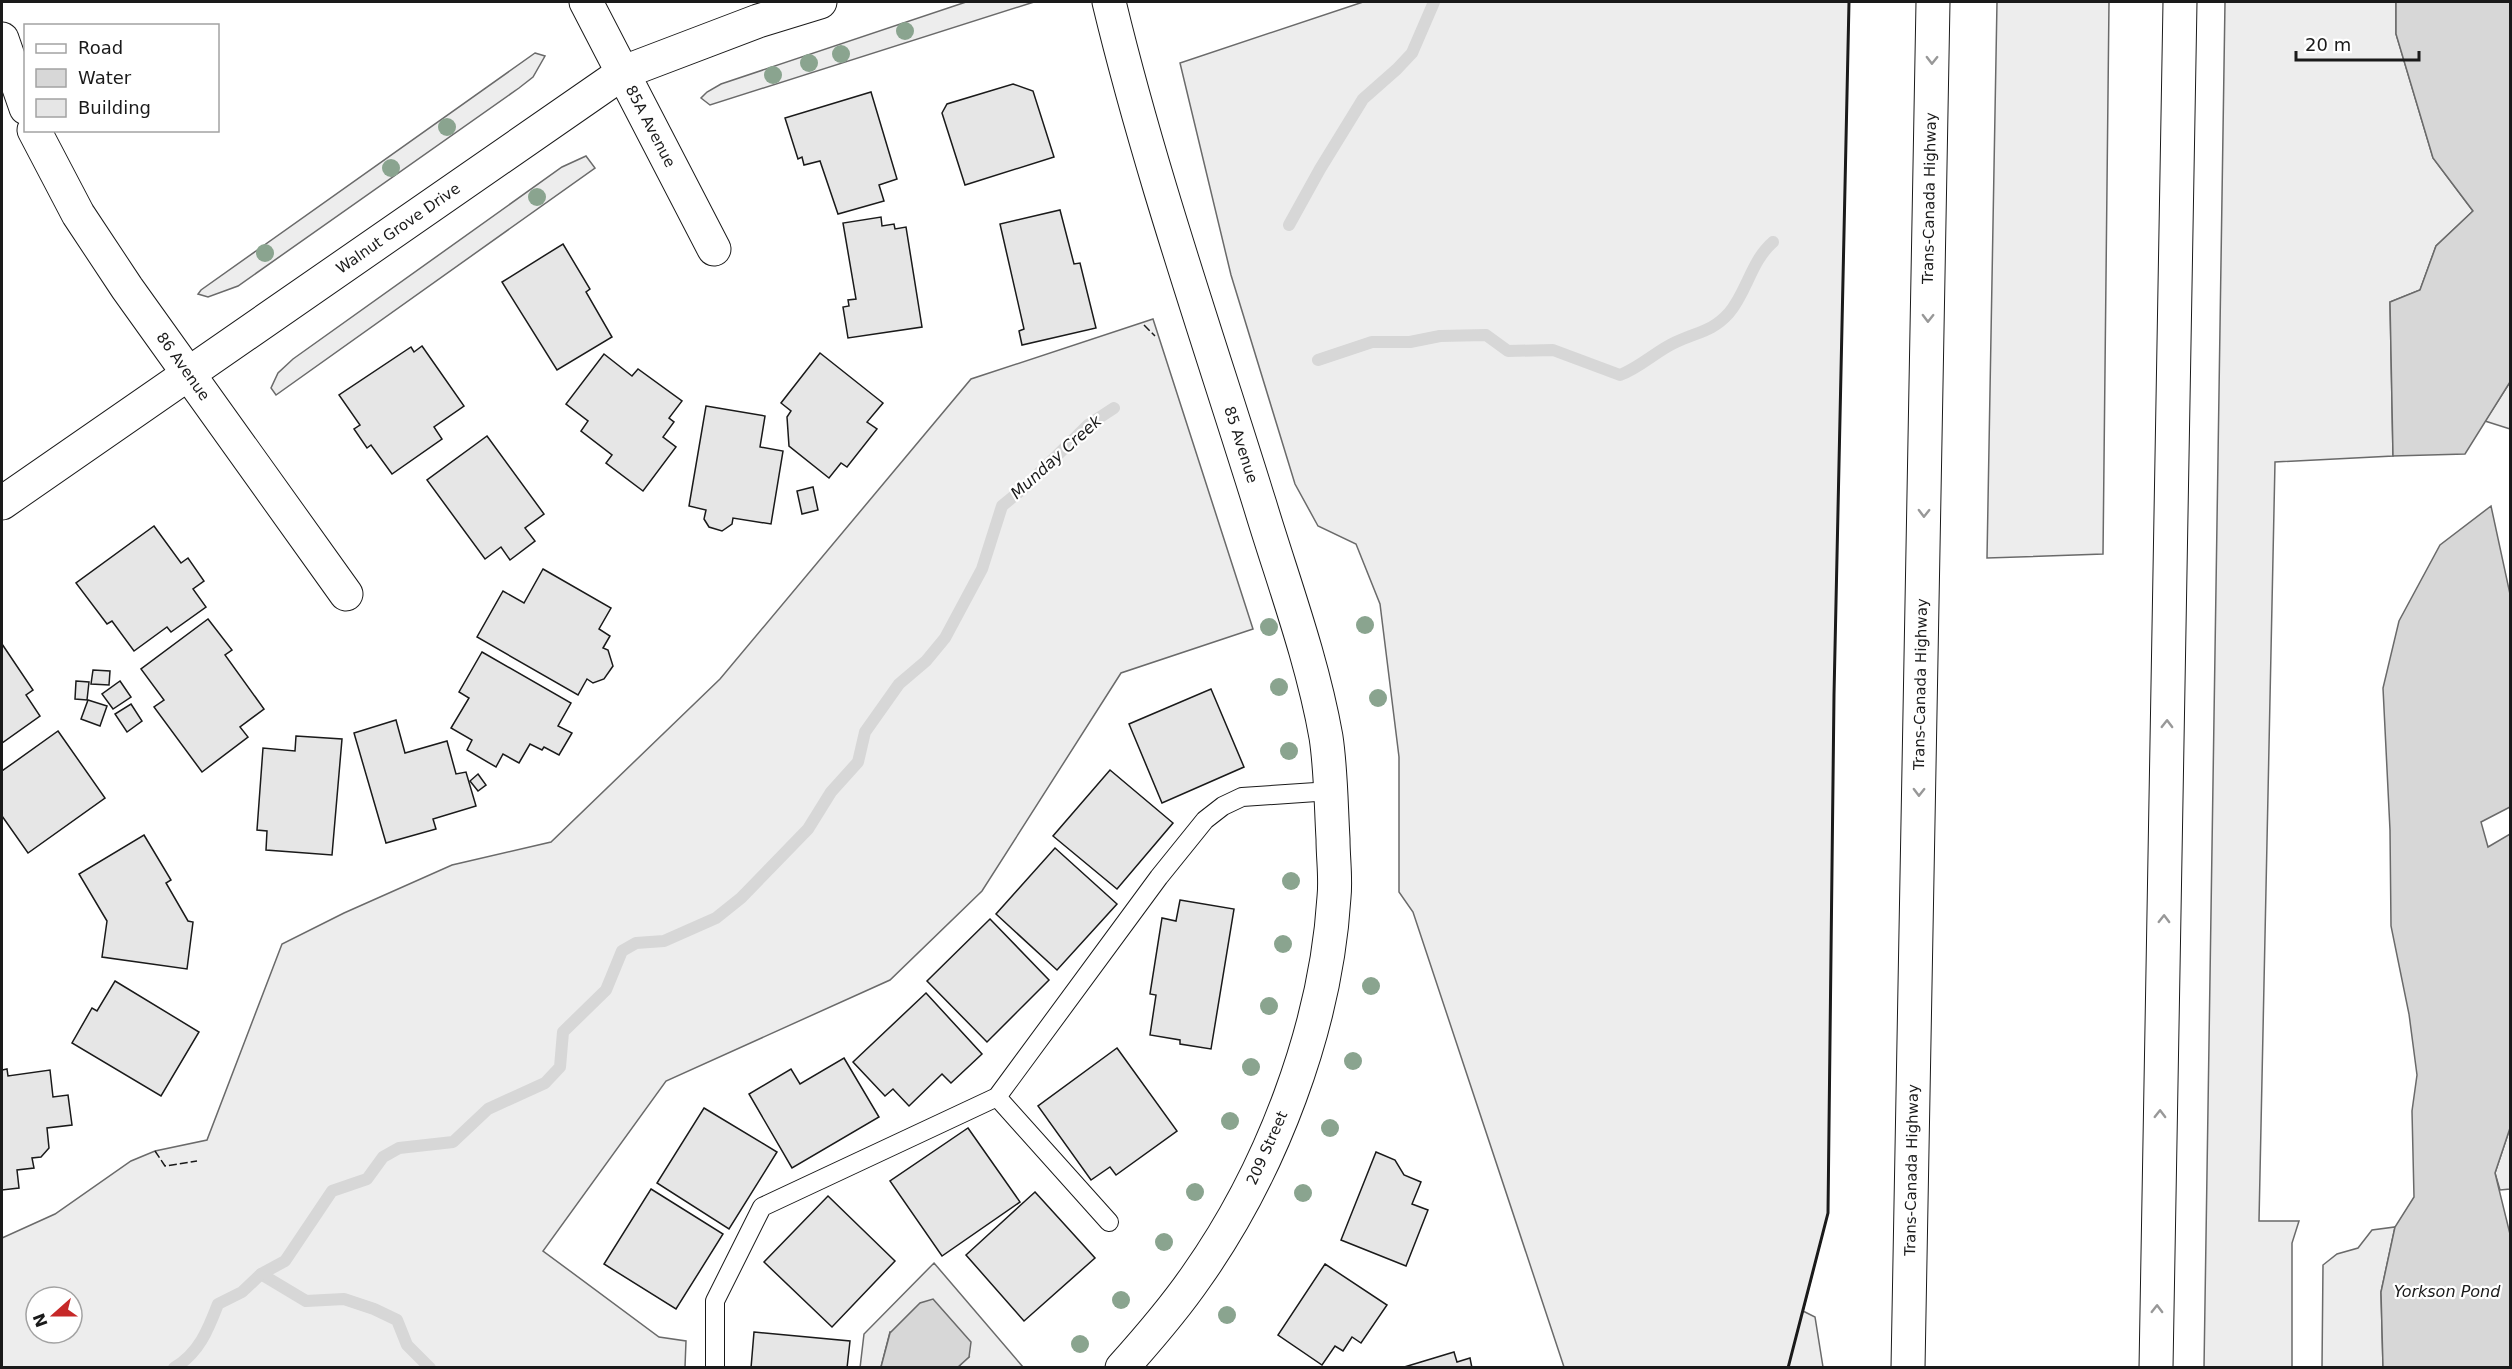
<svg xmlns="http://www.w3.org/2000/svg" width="2512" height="1369" font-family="'DejaVu Sans',sans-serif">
  <rect width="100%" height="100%" fill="#fff"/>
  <g fill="#ededed" stroke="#6a6a6a" stroke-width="1.5" fill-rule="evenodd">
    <polygon points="966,2 1034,2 710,105 701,98 707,92 721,84"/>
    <polygon points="1363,2 1849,2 1834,695 1828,1213 1803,1311 1815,1317 1823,1367 1564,1367 1413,912 1399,892 1399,757 1380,604 1356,544 1318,526 1295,484 1231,275 1180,63"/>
    <polygon points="1997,2 2109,2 2103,554 1987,558"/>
    <polygon points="2225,2 2396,2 2396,34 2433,158 2473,211 2436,246 2420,290 2390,302 2393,456 2275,462 2259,1221 2299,1221 2292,1243 2292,1367 2204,1368"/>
    <polygon points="535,53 545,56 533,77 519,88 238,286 208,297 198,294 201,290"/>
    <polygon points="586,156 595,168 276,395 271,388 278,373 293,359 562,167"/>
    <path d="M1153,319L1253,629L1121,673L982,891L890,980L666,1081L543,1251L659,1337L686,1341L685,1367H2V1238L55,1214L131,1161L155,1151L207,1140L282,944L344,913L452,865L551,842L720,679L971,379ZM36,1297H72V1333H36Z"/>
    <polygon points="2510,382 2510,429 2485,421"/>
    <polygon points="2510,1128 2510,1189 2500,1190 2495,1173"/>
    <polygon points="2395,1227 2381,1292 2383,1367 2322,1368 2323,1265 2337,1254 2358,1248 2372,1230"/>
    <polygon points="934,1263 1023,1367 958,1367 969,1357 890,1332 881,1367 860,1368 864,1334"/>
  </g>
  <g fill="#d7d7d7" stroke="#6a6a6a" stroke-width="1.5">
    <polygon points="2396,2 2510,2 2510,382 2465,454 2393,456 2390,302 2420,290 2436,246 2473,211 2433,158 2396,34"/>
    <polygon points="2491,506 2510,594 2510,807 2481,822 2488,847 2510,834 2510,1128 2495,1173 2510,1234 2510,1367 2383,1367 2381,1292 2395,1227 2414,1197 2412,1111 2417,1075 2409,1014 2391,926 2390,830 2383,688 2399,621 2440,545"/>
    <polygon points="933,1299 971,1342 969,1357 958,1367 881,1367 890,1333 920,1303"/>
  </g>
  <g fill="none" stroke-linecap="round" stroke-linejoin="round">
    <g stroke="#d7d7d7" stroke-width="12">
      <polyline points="1289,225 1320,169 1363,99 1397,69 1412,53 1434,2"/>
      <path d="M1318,360L1372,342H1410L1440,336L1486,335L1508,351L1553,350L1620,375C1641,367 1656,351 1676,342C1697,332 1712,332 1729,313C1747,292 1751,261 1773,242"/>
      <polyline points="261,1274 306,1301 344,1299 374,1309 397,1320 407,1345 430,1368"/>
      <path d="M174,1368C199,1353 208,1330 218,1304L242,1292L261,1274L285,1261L332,1191L367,1179L383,1157L399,1148L453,1142L488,1109L545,1083L560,1067L563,1032L606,990L622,951L636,943L664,941L716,918L741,898L808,829L831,792L858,762L865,732L899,684L926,661L945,638L982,569L1002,506L1025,487L1088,425L1114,408"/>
    </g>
  </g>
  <g fill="#e6e6e6" stroke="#1a1a1a" stroke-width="1.5">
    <polygon points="1013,84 1033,91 1054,157 965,185 942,113 947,104"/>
    <polygon points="871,92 897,179 879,185 884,201 838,214 820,161 804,165 802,157 798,159 785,118"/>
    <polygon points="1060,210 1074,264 1080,263 1096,328 1022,345 1019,331 1024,329 1000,224"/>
    <polygon points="881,217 882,226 894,224 895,229 906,227 922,327 848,338 843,307 849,306 848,300 856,299 843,223"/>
    <polygon points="563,244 590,289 586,292 612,337 557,370 502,282"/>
    <polygon points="422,346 464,406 434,427 442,439 392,474 371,445 367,448 354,429 360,425 339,395 411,347 414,352"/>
    <polygon points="820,353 883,403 867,422 877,429 847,467 841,463 829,478 789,446 787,417 791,411 781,403"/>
    <polygon points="604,354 632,376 638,369 682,401 669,418 674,422 663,437 676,447 643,491 606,463 612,455 581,431 588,421 566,404"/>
    <polygon points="706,406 765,416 760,447 783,451 771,524 733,518 732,524 722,531 709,527 704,519 706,510 689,506"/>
    <polygon points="487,436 544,514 525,528 535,541 510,560 501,547 485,559 427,480"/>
    <polygon points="813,487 818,510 802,514 797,491"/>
    <polygon points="154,526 181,563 188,558 204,581 193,589 206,607 171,632 167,627 134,651 112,621 107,624 76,583"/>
    <polygon points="543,569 611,608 599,629 610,636 603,648 608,650 613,666 604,679 593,683 587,679 578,695 477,637 503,591 524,603"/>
    <polygon points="208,619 232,650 225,655 264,709 240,727 248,737 202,772 154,707 164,700 141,669"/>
    <polygon points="2,644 33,690 26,695 40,716 2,743"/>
    <polygon points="482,652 571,703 558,726 572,733 559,755 544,747 542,750 530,744 519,763 503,754 496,767 467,750 472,740 451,728 469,698 459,692"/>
    <polygon points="93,670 110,671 109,685 91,684"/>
    <polygon points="76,681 89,682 87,700 75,699"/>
    <polygon points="120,681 131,697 113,709 102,694"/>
    <polygon points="1211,689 1244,767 1162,803 1129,724"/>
    <polygon points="88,700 107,706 100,726 81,719"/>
    <polygon points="131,704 142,721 127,732 115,714"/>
    <polygon points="396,720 405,753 447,741 456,774 466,772 476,806 433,819 436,829 386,843 354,733"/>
    <polygon points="58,731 105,798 28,853 2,816 2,771"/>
    <polygon points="296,736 342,739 332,855 266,850 267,831 257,830 263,748 295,751"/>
    <polygon points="1110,770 1173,823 1117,889 1053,836"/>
    <polygon points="478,774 486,785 478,791 470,781"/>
    <polygon points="144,835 171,880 166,883 188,921 193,922 187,969 102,957 107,921 79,874"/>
    <polygon points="1055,848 1117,904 1057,970 996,914"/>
    <polygon points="1180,900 1234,909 1211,1049 1180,1044 1180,1040 1150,1035 1156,995 1150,994 1162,918 1176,921"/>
    <polygon points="990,919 1049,980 987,1042 927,981"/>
    <polygon points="115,981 199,1032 161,1096 72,1043 92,1008 97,1011"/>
    <polygon points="926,993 982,1054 951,1083 942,1074 909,1106 893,1089 885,1096 853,1062"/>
    <polygon points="1117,1048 1177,1131 1116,1175 1110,1167 1091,1180 1038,1106"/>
    <polygon points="844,1058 879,1117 792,1168 749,1094 791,1069 800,1084"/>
    <polygon points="7,1069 8,1076 50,1070 53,1097 68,1095 72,1125 47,1128 49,1148 41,1157 32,1158 34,1168 17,1170 19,1188 2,1190 2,1070"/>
    <polygon points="704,1108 777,1152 729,1229 657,1183"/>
    <polygon points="968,1128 1020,1202 942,1256 890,1181"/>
    <polygon points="1376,1152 1395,1160 1404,1175 1421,1182 1412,1204 1428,1210 1406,1266 1341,1240"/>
    <polygon points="651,1189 723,1234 676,1309 604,1264"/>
    <polygon points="1035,1192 1095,1258 1024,1321 966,1255"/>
    <polygon points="828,1196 895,1261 832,1327 764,1262"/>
    <polygon points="1325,1264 1387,1305 1361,1343 1352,1337 1343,1351 1335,1346 1322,1365 1278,1335"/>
    <polygon points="754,1332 850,1341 847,1368 751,1368"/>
    <polygon points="1454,1352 1457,1362 1470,1358 1472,1368 1401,1368"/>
  </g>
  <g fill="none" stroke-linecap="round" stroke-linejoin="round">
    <defs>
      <g id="lane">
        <polyline points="997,1097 1109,1222"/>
        <polyline points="715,1368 715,1301 762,1207 997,1097 1159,877 1205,820 1223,806 1242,797 1331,791"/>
      </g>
      <g id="street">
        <path id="s1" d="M586,2L714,249"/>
        <polyline points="2,39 26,108"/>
        <path id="s2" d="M34,130L78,214L127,288L346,594"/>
      </g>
      <g id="secondary">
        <path id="s3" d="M1109,2C1150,172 1208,338 1260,505C1283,581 1312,658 1326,737C1331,770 1331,805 1333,839C1333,858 1336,878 1334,897C1326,1028 1271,1171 1196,1277C1174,1309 1148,1339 1122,1368"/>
        <path id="s4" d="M2,503L624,72L758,21L820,2"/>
      </g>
      <g id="highway">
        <path id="s5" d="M1908,1368L1933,2"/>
        <polyline points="2156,1368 2180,2"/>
      </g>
    </defs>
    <use href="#lane" stroke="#1a1a1a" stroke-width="20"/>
    <use href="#street" stroke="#1a1a1a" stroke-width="35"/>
    <use href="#secondary" stroke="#1a1a1a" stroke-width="35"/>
    <use href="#highway" stroke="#1a1a1a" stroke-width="35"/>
    <use href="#lane" stroke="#fff" stroke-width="18"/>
    <use href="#street" stroke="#fff" stroke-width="33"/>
    <use href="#secondary" stroke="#fff" stroke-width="33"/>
    <use href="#highway" stroke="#fff" stroke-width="33"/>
    <g stroke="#1a1a1a" stroke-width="1.5" stroke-dasharray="8 3" stroke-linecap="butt">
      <polyline points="1144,325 1155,336"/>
      <polyline points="155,1151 165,1166 197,1161"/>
    </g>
    <polyline stroke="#1a1a1a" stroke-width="3" points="1788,1368 1828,1213 1834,695 1849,2"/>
  </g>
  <g fill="#8aa48f">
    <circle cx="905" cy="31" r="9"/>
    <circle cx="841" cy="54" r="9"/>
    <circle cx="809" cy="63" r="9"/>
    <circle cx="773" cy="75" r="9"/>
    <circle cx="447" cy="127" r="9"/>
    <circle cx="391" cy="168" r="9"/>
    <circle cx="537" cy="197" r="9"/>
    <circle cx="265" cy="253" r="9"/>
    <circle cx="1365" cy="625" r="9"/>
    <circle cx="1269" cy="627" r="9"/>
    <circle cx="1279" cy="687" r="9"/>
    <circle cx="1378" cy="698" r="9"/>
    <circle cx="1289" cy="751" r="9"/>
    <circle cx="1291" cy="881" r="9"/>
    <circle cx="1283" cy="944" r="9"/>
    <circle cx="1371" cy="986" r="9"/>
    <circle cx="1269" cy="1006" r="9"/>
    <circle cx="1353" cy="1061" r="9"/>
    <circle cx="1251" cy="1067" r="9"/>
    <circle cx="1230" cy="1121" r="9"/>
    <circle cx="1330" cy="1128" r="9"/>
    <circle cx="1195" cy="1192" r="9"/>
    <circle cx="1303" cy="1193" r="9"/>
    <circle cx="1164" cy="1242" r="9"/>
    <circle cx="1121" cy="1300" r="9"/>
    <circle cx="1227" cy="1315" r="9"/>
    <circle cx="1080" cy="1344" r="9"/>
  </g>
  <defs><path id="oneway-chevron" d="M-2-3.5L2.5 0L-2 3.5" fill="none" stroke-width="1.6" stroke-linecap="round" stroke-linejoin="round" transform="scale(1.5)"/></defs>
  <g stroke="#989898">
    <use href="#oneway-chevron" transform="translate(1932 60) rotate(91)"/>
    <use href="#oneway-chevron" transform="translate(1928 318) rotate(91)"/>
    <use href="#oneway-chevron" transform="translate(1924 513) rotate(91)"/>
    <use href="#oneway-chevron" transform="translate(2167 724) rotate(-89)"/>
    <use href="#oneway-chevron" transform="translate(1919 792) rotate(91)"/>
    <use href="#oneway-chevron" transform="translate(2164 919) rotate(-89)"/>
    <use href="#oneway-chevron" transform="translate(2160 1114) rotate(-89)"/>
    <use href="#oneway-chevron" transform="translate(2157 1309) rotate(-89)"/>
  </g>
  <g text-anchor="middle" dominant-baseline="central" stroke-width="4.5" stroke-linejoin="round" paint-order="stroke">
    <g font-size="15" fill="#1a1a1a" stroke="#fff">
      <text stroke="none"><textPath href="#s1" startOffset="140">85A Avenue</textPath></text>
      <text stroke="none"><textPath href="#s5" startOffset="1170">Trans-Canada Highway</textPath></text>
      <text stroke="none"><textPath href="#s4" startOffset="482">Walnut Grove Drive</textPath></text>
      <text stroke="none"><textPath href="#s2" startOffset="280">86 Avenue</textPath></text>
      <text stroke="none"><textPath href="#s3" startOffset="462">85 Avenue</textPath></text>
      <text stroke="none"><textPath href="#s5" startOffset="684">Trans-Canada Highway</textPath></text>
      <text transform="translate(1267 1148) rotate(-66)">209 Street</text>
      <text stroke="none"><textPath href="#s5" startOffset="198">Trans-Canada Highway</textPath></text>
    </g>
    <g font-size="16" font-style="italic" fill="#1a1a1a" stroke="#fff">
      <text transform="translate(1056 457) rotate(-42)">Munday Creek</text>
      <text x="2447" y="1291">Yorkson Pond</text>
    </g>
  </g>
  <rect width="2512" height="1369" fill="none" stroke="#1a1a1a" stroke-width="6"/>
  <rect x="24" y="24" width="195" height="108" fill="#ffffff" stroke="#a3a3a3" stroke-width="1.5"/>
  <rect x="36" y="44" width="30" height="9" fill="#ffffff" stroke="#a3a3a3" stroke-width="1.5"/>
  <text x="78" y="54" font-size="18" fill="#1a1a1a">Road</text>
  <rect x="36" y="69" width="30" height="18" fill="#d7d7d7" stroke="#a3a3a3" stroke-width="1.5"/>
  <text x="78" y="84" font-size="18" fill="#1a1a1a">Water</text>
  <rect x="36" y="99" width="30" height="18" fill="#e6e6e6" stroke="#a3a3a3" stroke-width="1.5"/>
  <text x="78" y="114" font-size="18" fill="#1a1a1a">Building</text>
  <g transform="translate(54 1315) rotate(249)"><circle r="28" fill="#ffffff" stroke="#a3a3a3" stroke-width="1.5"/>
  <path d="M0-4.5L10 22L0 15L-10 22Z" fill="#c62828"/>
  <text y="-9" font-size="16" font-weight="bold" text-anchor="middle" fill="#1a1a1a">N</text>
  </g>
  <path d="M2296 51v9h123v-9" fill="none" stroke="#1a1a1a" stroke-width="3"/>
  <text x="2305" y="51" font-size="18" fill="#1a1a1a" stroke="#ffffff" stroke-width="4.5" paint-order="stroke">20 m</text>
</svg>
